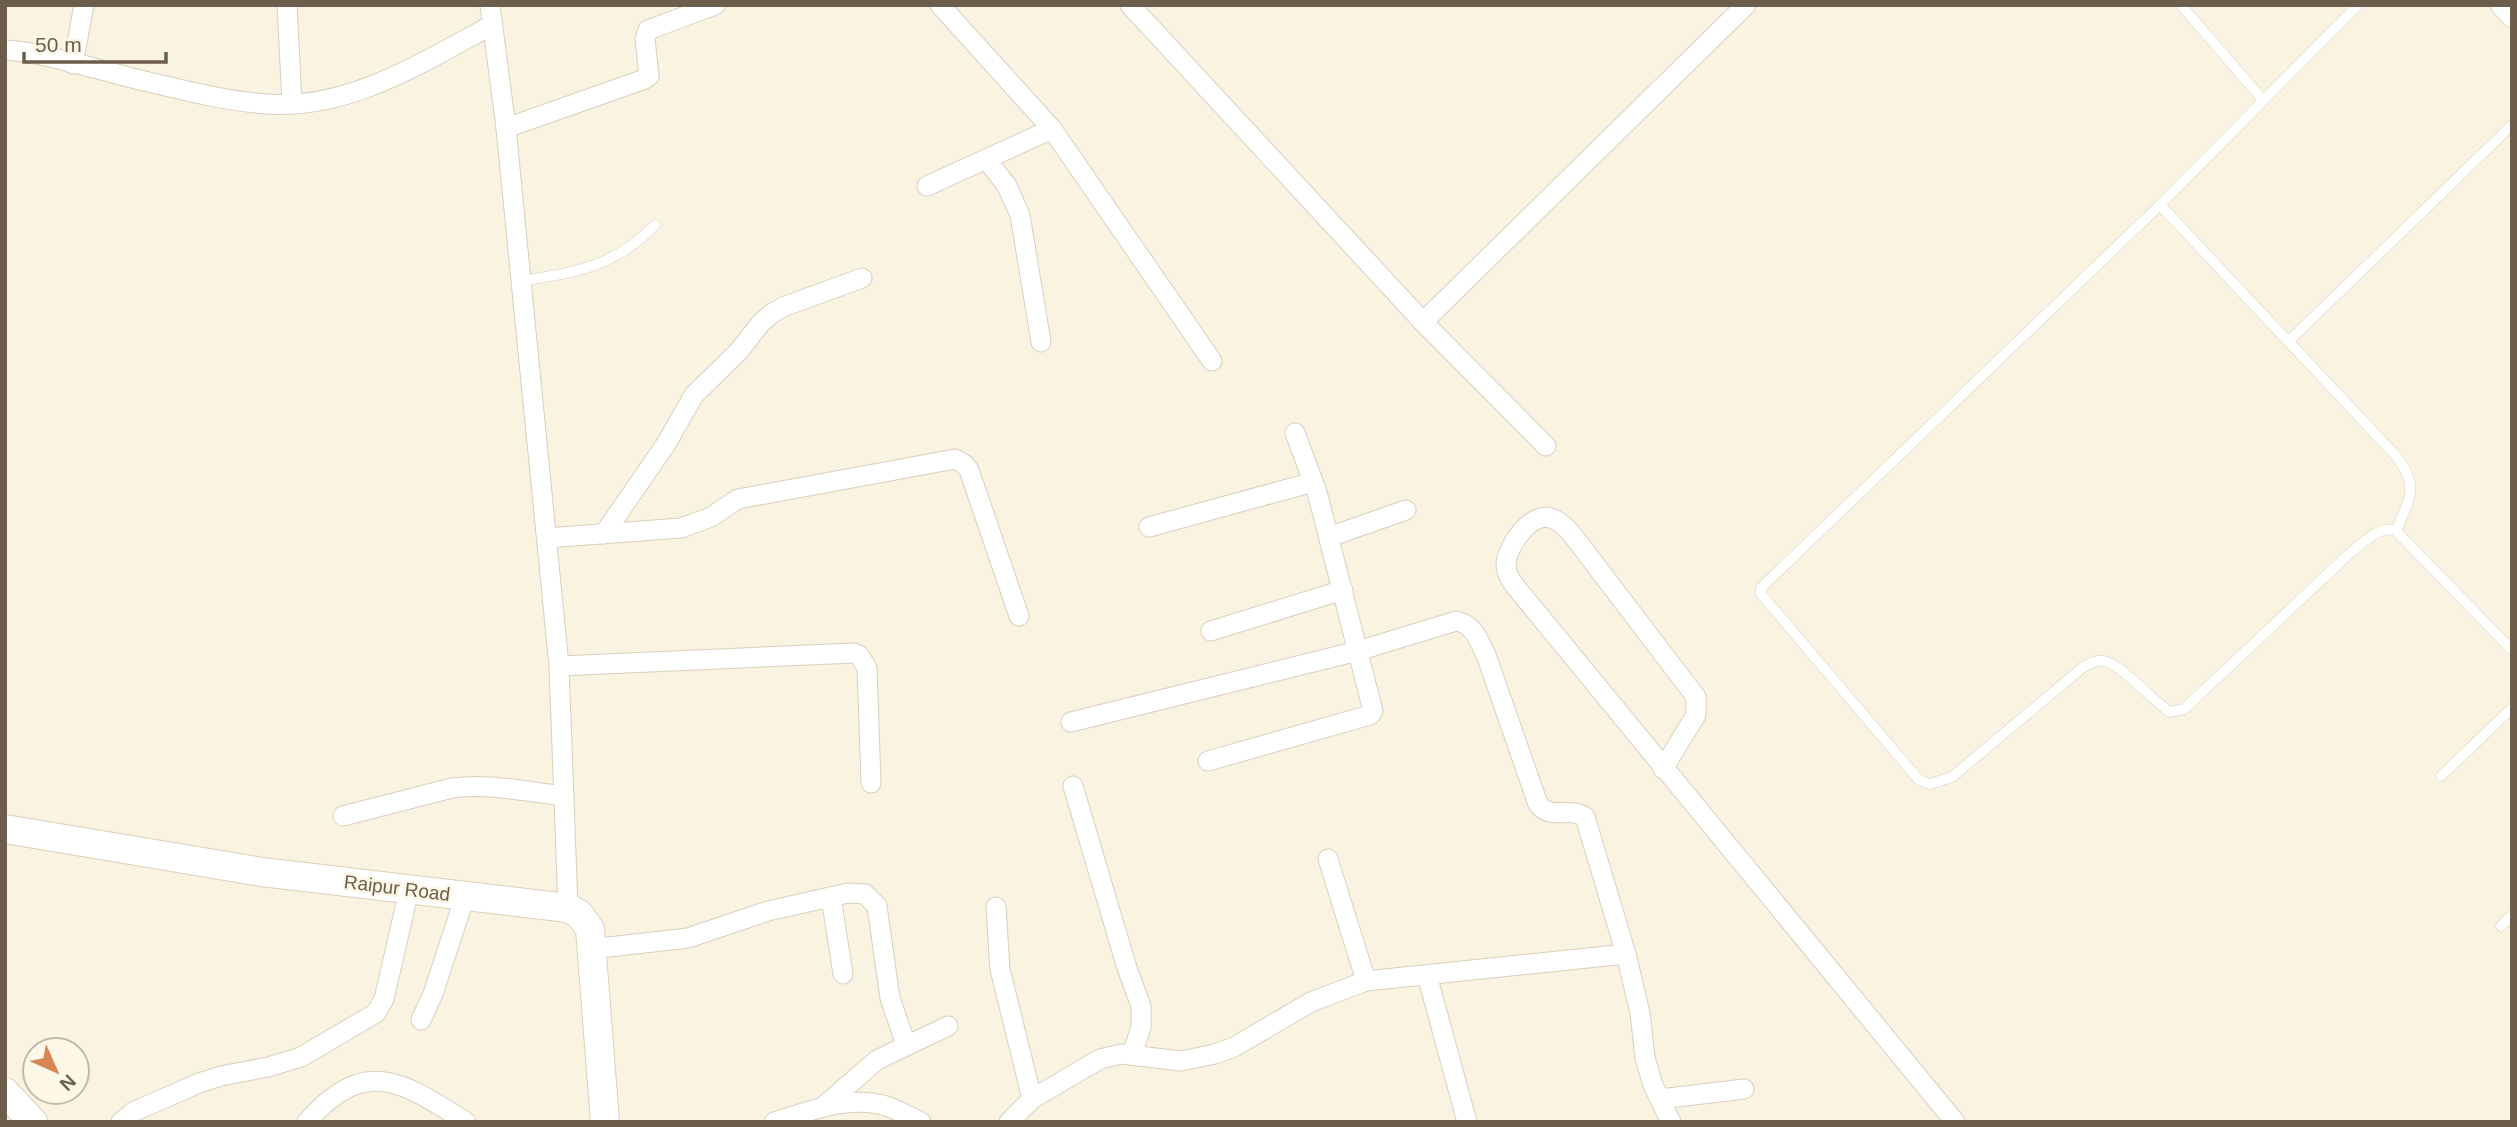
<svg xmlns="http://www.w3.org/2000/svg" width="2517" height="1127" font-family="Helvetica,sans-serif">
  <rect width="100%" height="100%" fill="#f9f3e1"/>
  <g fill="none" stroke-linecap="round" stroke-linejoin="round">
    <defs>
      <g id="lane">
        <polyline points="2181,5 2263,100"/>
        <path d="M2358,5L2160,205L1765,584L1761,588V594L1913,773L1919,780L1930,784L1952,777L2082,668C2089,664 2095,660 2103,661C2120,663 2153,701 2170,712L2184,709L2349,554C2361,544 2380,524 2396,531L2512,650"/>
        <path d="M2160,205L2397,457C2420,488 2409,499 2396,531"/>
        <path d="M521,281C577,272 614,267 655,225"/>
        <polyline points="2290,340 2512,125"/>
        <polyline points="2441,776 2512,708"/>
        <polyline points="2501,926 2512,915"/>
      </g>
      <g id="street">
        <polyline points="287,5 292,103"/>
        <polyline points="490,5 506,128 559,666 568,908"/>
        <polyline points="940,5 1052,129 1212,361"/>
        <polyline points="1130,5 1423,322 1546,446"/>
        <polyline points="2500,5 2512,18"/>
        <path d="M5,50C43,52 98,70 136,79C179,89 223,101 267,104C349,110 423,62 492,25"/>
        <polyline points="73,64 84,5"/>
        <polyline points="506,128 645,79 649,76 645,39 648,30 715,5"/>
        <polyline points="987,160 1007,186 1020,215 1041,342"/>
        <polyline points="927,186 1052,129"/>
        <polyline points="1423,322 1746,5"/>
        <polyline points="1149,527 1313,482"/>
        <polyline points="604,534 666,444 694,395 739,351 760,324 771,314 783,307 862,278"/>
        <polyline points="1329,537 1406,510"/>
        <polyline points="547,538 681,528 711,517 738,499 955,459 964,464 969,470 1019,616"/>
        <polyline points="1211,631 1343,590"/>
        <polyline points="559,666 854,653 859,655 867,668 871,783"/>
        <path d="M1071,722L1358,651L1456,621C1474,624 1479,641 1486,655L1538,804C1551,821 1570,806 1585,817L1626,954"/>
        <polyline points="1208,761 1370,715 1373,711 1317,492 1295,433"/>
        <path d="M1663,769L1696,715V697L1571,533C1566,528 1560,521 1553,519C1532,509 1506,547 1506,565C1506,574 1511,580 1515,586L1955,1122"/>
        <polyline points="1073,786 1127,968 1141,1006 1141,1027 1132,1055"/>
        <path d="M343,816L452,788C489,783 527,792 564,796"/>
        <polyline points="1328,859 1366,981"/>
        <polyline points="831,897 843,974"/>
        <polyline points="996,907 1000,969 1032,1099"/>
        <polyline points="591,949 688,938 768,911 848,893 865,894 877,906 890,998 906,1045"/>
        <polyline points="1427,975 1467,1122"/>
        <polyline points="421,1020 433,994 465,896"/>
        <polyline points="1660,1099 1744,1089"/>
        <polyline points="824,1106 877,1060 948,1026"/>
        <polyline points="121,1122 133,1112 199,1083 221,1076 268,1067 301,1057 376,1013 384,999 409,890"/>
        <path d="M307,1122C365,1055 403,1082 466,1122"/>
        <path d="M774,1122C810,1111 848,1095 886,1106C898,1110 910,1117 921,1122"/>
        <polyline points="1009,1122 1032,1099 1100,1059 1121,1054 1181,1061 1215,1054 1234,1047 1311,1002 1366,981 1626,954 1640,1013 1645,1058 1653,1085 1671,1122"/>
      </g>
      <g id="secondary">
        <polyline points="5,829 262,872 568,908 579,914 590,929 605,1122"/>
        <polyline points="5,1092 33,1122"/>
      </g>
    </defs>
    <use href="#lane" stroke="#d9cfbc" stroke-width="11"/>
    <use href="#street" stroke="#d9cfbc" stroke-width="21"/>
    <use href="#secondary" stroke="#ddd0ba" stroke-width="30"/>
    <use href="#lane" stroke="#fff" stroke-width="10"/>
    <use href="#street" stroke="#fff" stroke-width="19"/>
    <use href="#secondary" stroke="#fff" stroke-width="28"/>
  </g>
  <g text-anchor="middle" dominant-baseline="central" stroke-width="5" stroke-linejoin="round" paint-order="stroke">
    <g font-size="19" fill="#6d5d4b" stroke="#fcf7e7">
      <text transform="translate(397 888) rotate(7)">Raipur Road</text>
    </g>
  </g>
  <rect width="2517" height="1127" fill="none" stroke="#6d5d4b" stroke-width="14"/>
  <g transform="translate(56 1071) rotate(135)"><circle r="33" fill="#fcf7e7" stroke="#c3b9a9" stroke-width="2"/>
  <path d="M0-5L12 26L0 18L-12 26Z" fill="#d68553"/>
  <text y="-10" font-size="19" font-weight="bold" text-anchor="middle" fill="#6d5d4b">N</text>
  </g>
  <path d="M24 52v10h142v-10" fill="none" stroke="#6d5d4b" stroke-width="3.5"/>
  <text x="35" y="52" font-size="21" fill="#6d5d4b" stroke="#fcf7e7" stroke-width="5" paint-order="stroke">50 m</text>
</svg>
